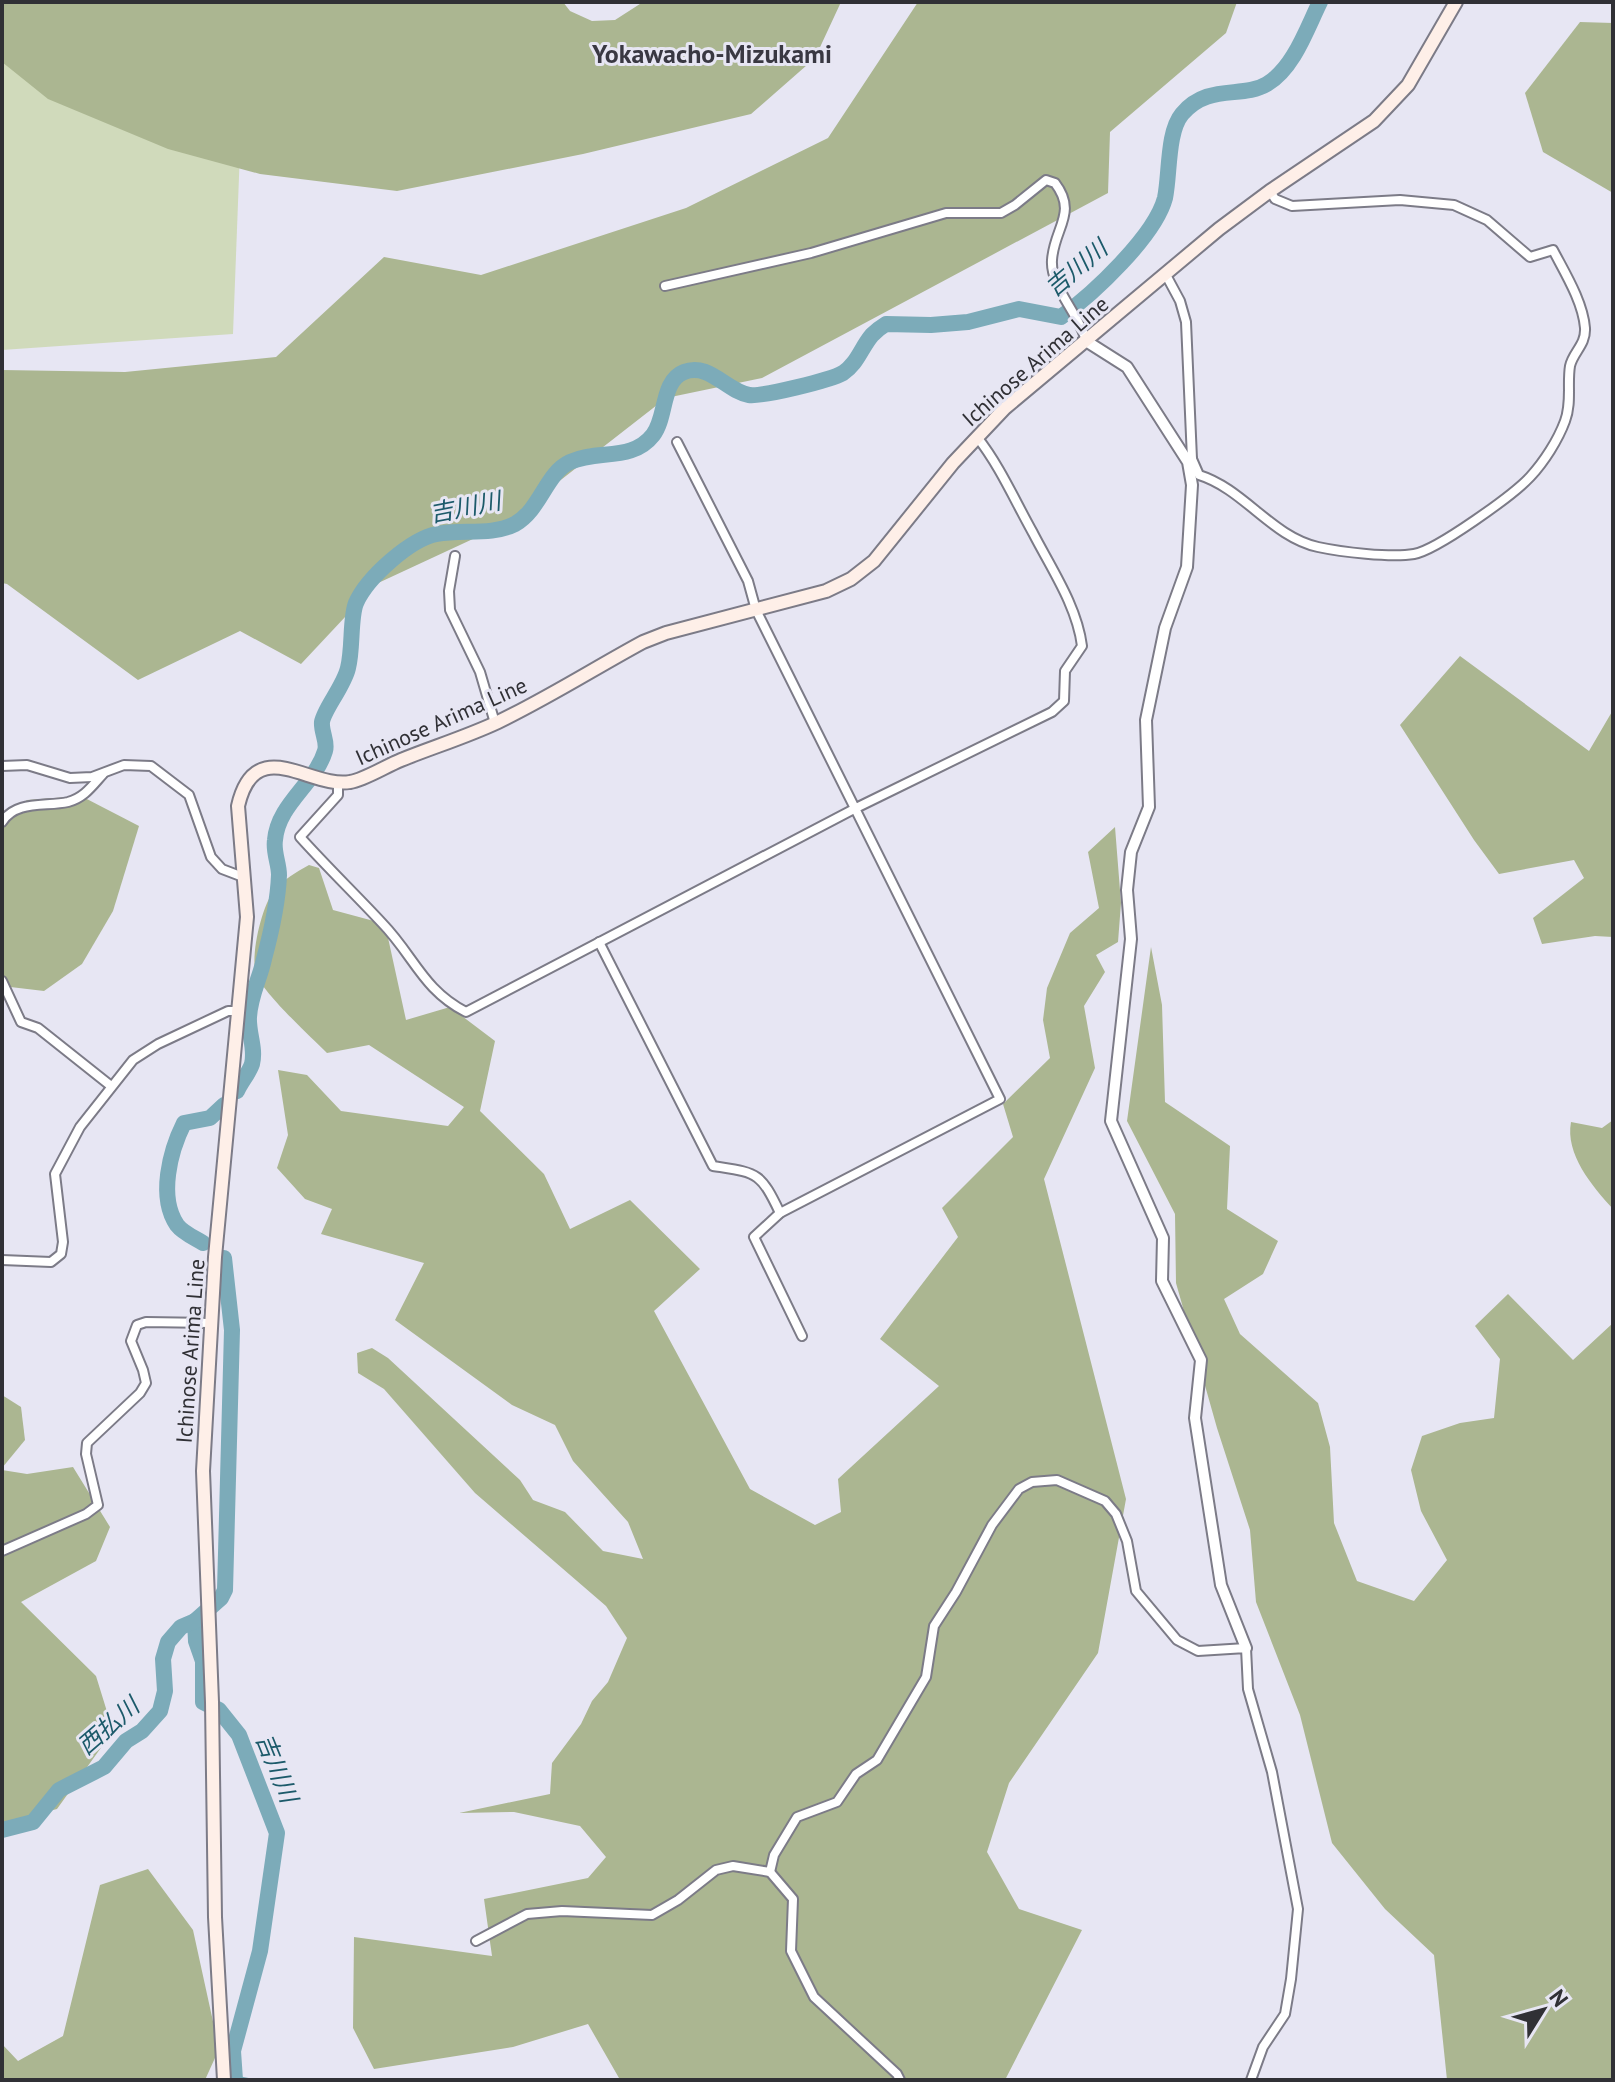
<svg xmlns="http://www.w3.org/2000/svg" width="1615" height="2082" font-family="'PT Sans','Noto Sans JP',sans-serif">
  <rect width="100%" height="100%" fill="#e7e6f3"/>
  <polygon fill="#d0dabb" points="2,50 242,98 233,334 2,350"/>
  <g fill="#abb691">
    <polygon points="2,2 563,2 570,11 592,21 615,20 643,2 841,2 815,58 751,114 583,154 397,191 260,174 168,149 48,99 2,62"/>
    <polygon points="918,2 1237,2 1226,33 1110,132 1108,193 762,378 666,398 503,525 376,584 301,664 240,631 138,680 7,584 2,583 2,370 125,372 276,357 384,257 481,275 686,208 828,138"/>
    <polygon points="1580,22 1613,23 1613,193 1543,152 1525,93"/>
    <polygon points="1460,656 1589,751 1613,710 1613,937 1595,936 1542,944 1533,918 1584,878 1574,860 1499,874 1474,840 1400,725"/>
    <polygon points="81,796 139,826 113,911 82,964 44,991 2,986 2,818 27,800"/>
    <path d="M1115,827L1121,903L1118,942L1096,955L1105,972L1084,1006L1095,1068L1044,1179L1126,1499L1098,1653L1009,1783L987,1852L1019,1909L1082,1930L1005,2080H631L619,2078L588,2024L513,2047L374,2069L353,2028L354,1937L492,1956L484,1899L588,1878L606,1857L580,1826L514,1812L459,1813L550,1794L552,1763L581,1724L592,1701L608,1682L627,1638L606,1606L475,1493L384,1389L358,1373L357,1353L372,1348L388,1358L520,1480L533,1500L565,1512L603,1551L643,1559L628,1522L573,1461L555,1425L512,1405L395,1320L424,1263L321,1234L332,1209L305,1199L277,1168L288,1135L278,1070L307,1075L341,1111L448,1126L464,1107L369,1045L327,1053C311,1037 263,993 256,974C250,956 262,905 274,891C283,880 296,872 309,865L319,868L333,910L385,924L406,1020L450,1007L495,1041L480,1111L544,1174L570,1229L630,1200L700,1269L654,1311L750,1489L815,1525L841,1512L838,1479L939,1386L880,1339L958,1237L942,1208L1013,1137L1003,1104L1050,1058L1043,1020L1047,988L1070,933L1099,908L1088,852Z"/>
    <polygon points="1151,947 1162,1005 1165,1102 1230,1146 1227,1209 1278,1241 1263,1274 1224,1299 1240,1334 1318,1403 1330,1447 1334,1523 1357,1581 1414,1601 1447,1560 1421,1511 1411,1470 1422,1436 1460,1423 1494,1418 1500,1359 1475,1326 1508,1294 1573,1360 1613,1323 1613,2080 1447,2080 1434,1955 1385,1909 1332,1843 1300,1715 1256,1602 1250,1530 1217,1428 1176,1283 1175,1214 1127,1121"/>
    <path d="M1613,1120V1209C1592,1186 1565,1154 1571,1122L1602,1128Z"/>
    <polygon points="2,1395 21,1407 25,1440 2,1468"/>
    <polygon points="73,1467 110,1527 96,1561 21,1602 96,1676 113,1731 57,1809 2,1823 2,1470 27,1474"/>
    <polygon points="148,1869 193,1930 219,2049 205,2080 2,2080 2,2044 18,2061 63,2036 100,1885"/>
  </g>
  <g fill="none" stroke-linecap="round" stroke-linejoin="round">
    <polyline stroke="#7cabb9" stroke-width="3" points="235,2077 251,2080"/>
    <g stroke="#7cabb9" stroke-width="16">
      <path d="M237,1091C241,1082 249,1073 252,1064C256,1048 248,1033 249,1017C250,996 260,978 264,959C271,933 278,902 279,875C279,863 273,852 275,840C278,804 315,784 325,751C328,742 321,732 322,722C324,709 344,686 348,668C353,649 350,617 356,603C367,578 410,539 437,534C462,529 491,536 515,524C541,509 546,473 570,462C598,449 632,462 653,435C667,417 661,381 684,372C709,362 726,391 749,395C762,397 831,380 843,373C857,364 861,348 872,335C876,331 881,327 886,324L931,325L968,322L1019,309L1061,317C1093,294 1155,236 1165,198C1170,174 1167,132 1182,114C1208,83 1242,99 1267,84C1294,68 1307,28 1320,2"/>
      <path d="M203,1243C195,1238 183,1233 177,1225C158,1197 170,1151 184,1123L210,1118L224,1105"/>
      <polyline points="224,1258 232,1330 225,1590 221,1598 195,1621 196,1641 203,1661 203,1702 219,1710 239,1735 277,1833 260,1951 233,2051 235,2080"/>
      <polyline points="2,1830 33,1822 59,1790 104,1767 126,1741 142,1731 160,1711 165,1691 163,1659 168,1642 181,1627 195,1621"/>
    </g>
    <defs>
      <g id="minor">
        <polyline points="1166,275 1180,301 1186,322 1192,459 1189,461"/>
        <path d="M665,286L811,253L946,213H1001L1015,205L1046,180L1055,183C1078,213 1054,228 1052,260C1050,287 1080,315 1086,341"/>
        <polyline points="677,442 748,581 756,610 1000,1099 780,1213 754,1237 802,1336"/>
        <path d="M1192,459L1199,475C1244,489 1272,537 1318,547C1341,552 1391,558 1414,554C1437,550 1513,495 1530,477C1544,462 1558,440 1565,421C1572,403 1567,384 1570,366C1573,352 1586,345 1585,328C1583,302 1565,273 1553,250L1530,257L1487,220L1454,205L1400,200L1292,206L1275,199L1270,191"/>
        <polyline points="455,556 449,591 450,610 480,672 495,723"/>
        <polyline points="2,766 27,765 70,778 92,777 124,765 151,766 189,795 211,857 222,869 243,877"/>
        <path d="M338,782V795L300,837C327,867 355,894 382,923C414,956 423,990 466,1012L856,808L1052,712L1064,701L1065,671L1082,646C1077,606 1051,568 1033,533C1015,501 1000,466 977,437"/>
        <path d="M2,822C16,800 45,807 68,802C84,798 92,786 103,774"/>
        <path d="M599,942L713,1166C757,1173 760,1171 780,1213"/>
        <polyline points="2,981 21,1022 38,1028 111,1086"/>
        <polyline points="2,1260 51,1262 61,1254 63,1242 55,1174 80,1127 133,1060 158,1044 228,1011 238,1011"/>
        <polyline points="2,1551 86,1514 98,1505 86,1454 87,1443 140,1393 146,1383 143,1370 131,1341 137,1325 146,1322 210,1323"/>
        <polyline points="770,1872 774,1855 797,1817 837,1802 856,1774 877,1760 926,1677 934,1626 956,1592 992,1525 1019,1489 1032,1482 1057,1480 1105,1501 1116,1514 1127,1541 1136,1591 1177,1640 1198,1651 1246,1648 1248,1689 1272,1772 1298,1909 1291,1979 1285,2014 1263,2047 1251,2080"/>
        <polyline points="476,1941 527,1914 562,1911 652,1915 678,1900 716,1870 733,1866 770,1872 793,1899 791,1951 814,1997 897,2074 900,2080"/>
      </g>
      <polyline id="tertiary" points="1086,341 1127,367 1188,462 1192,485 1187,567 1165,628 1146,720 1149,807 1131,852 1127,890 1131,939 1111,1121 1163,1238 1162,1281 1201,1360 1195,1418 1221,1585 1246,1648"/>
      <path id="secondary" d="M224,2080L215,1917L212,1702L203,1471L215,1257L247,917L238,806C255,732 311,789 350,782C364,780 386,766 401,760C433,747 466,737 498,722C548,698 595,668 643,642L666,633L826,591L851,579L874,561L953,463L1005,408L1219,229L1270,191L1374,121L1408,85L1456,2"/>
    </defs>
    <use href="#minor" stroke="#7c7b87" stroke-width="12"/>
    <use href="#tertiary" stroke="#7c7b87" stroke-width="14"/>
    <use href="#secondary" stroke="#7c7b87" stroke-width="16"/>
    <use href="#minor" stroke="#fff" stroke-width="8"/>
    <use href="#tertiary" stroke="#fff" stroke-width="10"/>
    <use href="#secondary" stroke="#feefe8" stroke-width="12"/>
  </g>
  <g text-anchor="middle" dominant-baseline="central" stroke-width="6" stroke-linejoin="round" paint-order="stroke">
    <g font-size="22" fill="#303035" stroke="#e7e6f3">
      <text transform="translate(1035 361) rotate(-41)">Ichinose Arima Line</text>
      <text transform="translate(441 721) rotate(-24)">Ichinose Arima Line</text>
      <text transform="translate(190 1351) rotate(-86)">Ichinose Arima Line</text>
    </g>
    <g font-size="24" font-style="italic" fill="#1c5a6a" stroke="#e7e6f3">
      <text transform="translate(1076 268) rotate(-40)">吉川川</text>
      <text transform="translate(465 507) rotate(-11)">吉川川</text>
      <text transform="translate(108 1726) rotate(-41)">西払川</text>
      <text transform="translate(277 1768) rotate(68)">吉川川</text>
    </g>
    <g font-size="26" font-weight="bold" fill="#393842" stroke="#e7e6f3">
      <text x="712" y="53">Yokawacho-Mizukami</text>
    </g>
  </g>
  <rect width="1615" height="2082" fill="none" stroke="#303035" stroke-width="8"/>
  <g transform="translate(1543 2010) rotate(53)" stroke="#e7e6f3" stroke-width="6" paint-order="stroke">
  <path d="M0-6L14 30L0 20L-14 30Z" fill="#303035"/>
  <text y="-12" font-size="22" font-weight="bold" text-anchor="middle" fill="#303035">N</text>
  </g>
</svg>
